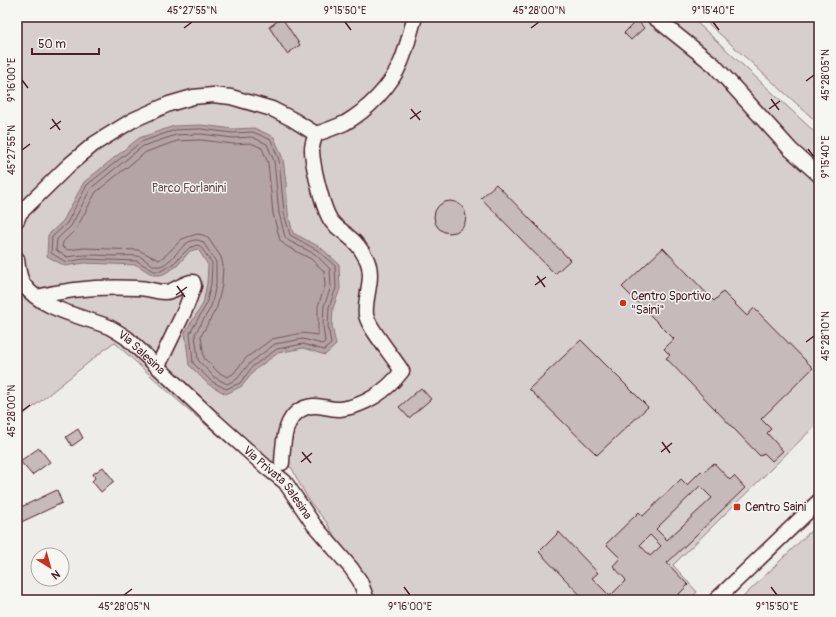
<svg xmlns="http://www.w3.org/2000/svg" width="836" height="617" font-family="Pangolin,sans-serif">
  <rect width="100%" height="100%" fill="#efedea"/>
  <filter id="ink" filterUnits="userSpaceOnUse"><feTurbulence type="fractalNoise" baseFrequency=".025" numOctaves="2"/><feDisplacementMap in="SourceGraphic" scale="8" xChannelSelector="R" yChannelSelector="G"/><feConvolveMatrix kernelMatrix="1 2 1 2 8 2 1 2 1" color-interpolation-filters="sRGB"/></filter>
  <g filter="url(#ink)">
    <g fill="#d7cfce" stroke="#90777c">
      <polygon points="17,17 691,17 819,136 819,422 673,565 697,592 689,600 367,600 351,564 327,523 310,502 298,481 292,468 282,463 271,466 259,471 174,397 114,342 17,420"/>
      <polygon points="701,17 819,17 819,124"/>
      <polygon points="819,523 819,600 740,600"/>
    </g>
    <polygon fill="#b4a4a5" stroke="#8a6f74" points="201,125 234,129 254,128 274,137 283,159 286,183 288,213 293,233 320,247 339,264 340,289 333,308 332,326 336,345 325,355 303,348 278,353 256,369 242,386 226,394 208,384 189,365 185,332 203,304 207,283 208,265 198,249 190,251 177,266 162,275 153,275 137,265 84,263 65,266 47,256 48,235 63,221 84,182 139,138 174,126"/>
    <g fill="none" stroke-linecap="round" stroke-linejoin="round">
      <g stroke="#74545c" stroke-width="1">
        <polygon points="201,129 233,133 253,132 271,140 279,160 284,213 290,235 317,250 335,266 336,288 329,307 328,326 331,344 324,350 303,344 277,349 253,366 240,383 226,389 211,381 193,363 190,333 206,305 211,284 212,263 200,246 197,245 189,248 174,263 161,271 154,271 137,261 84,259 66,262 51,253 52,237 67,223 87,185 141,142 175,130"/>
        <path d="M201,134L233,138L252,137L267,144L274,161L279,213L285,237L289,241L315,254L330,269L331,287L324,306L323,325L325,342L322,344L303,339L275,344L250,363L237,379L227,384L214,377L198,360L195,334L211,307L216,284V262L203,242C185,232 176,262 160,266C152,268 146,258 138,256C130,255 121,256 113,256C96,255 84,254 67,257L56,250L57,239L71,226L91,188L143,146L176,135Z"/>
        <polygon points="201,140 233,144 251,143 262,148 268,163 273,214 280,240 286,246 311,259 324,271 325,286 318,306 318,335 302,333 272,339 246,358 233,374 227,377 218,372 204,358 201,336 217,307 222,285 223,265 221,257 208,238 203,235 197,234 182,239 166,255 159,260 138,250 84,248 68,250 62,247 63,242 76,229 96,192 146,152 177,141"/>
      </g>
    </g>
    <g fill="#c6babb" stroke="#4a1f2b" fill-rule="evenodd">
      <polygon points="282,18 300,45 287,54 269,27"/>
      <polygon points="637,20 644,28 631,40 624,33"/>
      <polygon points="496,184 570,260 555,274 481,198"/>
      <circle cx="450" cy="217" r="16"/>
      <polygon points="663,248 714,301 723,292 747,316 754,308 813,368 761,419 771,429 767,433 783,451 772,461 764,453 760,456 666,358 670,355 664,349 674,339 622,287"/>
      <polygon points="581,340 648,407 597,455 529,389"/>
      <polygon points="421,388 431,399 409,418 399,407"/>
      <polygon points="78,429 83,438 72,446 66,437"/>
      <polygon points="39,448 50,462 32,475 20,461"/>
      <path d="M714,463L730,480L734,476L745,488L667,563L688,585L673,600H585L539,552L559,532L598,573L592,578L610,596L626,580L613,566L620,558L606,544L639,512L643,516L681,479L687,485L701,471L703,473ZM700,486L712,498L667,540L656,529ZM650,535L661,546L650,556L640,545Z"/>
      <polygon points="103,467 114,481 101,492 92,481 95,478 93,474"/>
      <polygon points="57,490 62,503 17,524 17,509"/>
    </g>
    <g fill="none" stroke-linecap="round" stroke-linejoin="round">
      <defs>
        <g id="minor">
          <polyline points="654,17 714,65 791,150 819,175"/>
          <polyline points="17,220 20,213 69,165 94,144 133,120 169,104 193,97 213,95 231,97 272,109 292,119 316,134"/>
          <path id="s1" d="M17,259C18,268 19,278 24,285C42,310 82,316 109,327C115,330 121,334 127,338L216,422L266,467L285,482L314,525L351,568L360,581L367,600"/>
          <path d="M37,297C71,288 102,286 138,288C147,288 156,292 165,292C176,292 184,281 193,282L194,286L185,310L158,366"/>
          <path d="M282,463C283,441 284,409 313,406C322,405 331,410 340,409C365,406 387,391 402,371C394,358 368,327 366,315C364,297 375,278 367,260C363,252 356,242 348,236C343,231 337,228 332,222C323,211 312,164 312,149C312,144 314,139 316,134C325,131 336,127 345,123C368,110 391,86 401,62C407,48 410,32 415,17"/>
          <polyline points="716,600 819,501"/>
        </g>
      </defs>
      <use href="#minor" stroke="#4a1f2b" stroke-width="17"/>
      <use href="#minor" stroke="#f6f6f2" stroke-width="14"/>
    </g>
  </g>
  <path fill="none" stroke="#4a1f2b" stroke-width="1.5" d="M345,22L351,30M713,22L719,30M184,28L192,22M531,28L539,22M22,80L28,88M806,81L814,75M771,99L779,110M411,109L420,120M769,109L780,101M52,119L60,130M410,119L421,111M50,129L61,121M808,149L814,157M22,150L30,144M537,276L545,287M535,285L546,277M177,286L185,297M176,295L187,287M806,342L814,336M22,411L30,405M662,442L670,453M302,452L311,463M661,452L672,443M301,462L312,453M404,587L410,595M771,587L777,595M124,595L132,589"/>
  <g fill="#c8321e" stroke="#f6f6f2" stroke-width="1.5">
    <circle cx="623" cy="303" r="4"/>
    <rect x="733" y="503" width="8" height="8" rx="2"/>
  </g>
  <g text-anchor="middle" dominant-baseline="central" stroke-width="3" stroke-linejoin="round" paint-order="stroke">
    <g font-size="12" fill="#6d4b54" stroke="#f6f6f2">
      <text x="189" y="188">Parco Forlanini</text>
    </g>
    <g font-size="12" fill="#4a1f2b" stroke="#f6f6f2" text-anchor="start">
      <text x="631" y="296">Centro Sportivo<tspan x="631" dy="14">"Saini"</tspan></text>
      <text x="745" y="507">Centro Saini</text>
    </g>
    <g font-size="12" fill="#4a1f2b" stroke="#f6f6f2">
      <text stroke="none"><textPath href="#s1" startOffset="165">Via Salesina</textPath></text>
      <text stroke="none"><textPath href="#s1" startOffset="354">Via Privata Salesina</textPath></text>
    </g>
  </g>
  <rect width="836" height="617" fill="none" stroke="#f6f6f2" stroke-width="44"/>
  <g transform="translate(50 567) rotate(143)"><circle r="19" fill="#f6f6f2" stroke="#b1a0a2"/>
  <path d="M0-3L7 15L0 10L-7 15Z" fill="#c8321e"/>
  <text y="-6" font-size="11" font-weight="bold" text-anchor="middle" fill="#4a1f2b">N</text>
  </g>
  <path d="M32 48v6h67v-6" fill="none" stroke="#4a1f2b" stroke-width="2"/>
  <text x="38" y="48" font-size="12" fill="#4a1f2b" stroke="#f6f6f2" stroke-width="3" paint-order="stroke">50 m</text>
  <rect x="22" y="22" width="792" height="573" fill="none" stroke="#4a1f2b" stroke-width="1.5"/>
  <g font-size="10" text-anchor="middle" fill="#4a1f2b">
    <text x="192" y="14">45°27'55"N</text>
    <text x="345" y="14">9°15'50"E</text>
    <text x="539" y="14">45°28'00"N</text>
    <text x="713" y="14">9°15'40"E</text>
    <text transform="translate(825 75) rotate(-90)" y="4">45°28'05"N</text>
    <text transform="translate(11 80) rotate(-90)" y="4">9°16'00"E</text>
    <text transform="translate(11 150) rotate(-90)" y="4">45°27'55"N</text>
    <text transform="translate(825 157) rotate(-90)" y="4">9°15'40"E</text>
    <text transform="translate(825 336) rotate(-90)" y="4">45°28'10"N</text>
    <text transform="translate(11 411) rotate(-90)" y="4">45°28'00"N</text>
    <text x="124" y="610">45°28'05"N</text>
    <text x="410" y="610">9°16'00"E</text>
    <text x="777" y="610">9°15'50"E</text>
  </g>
</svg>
